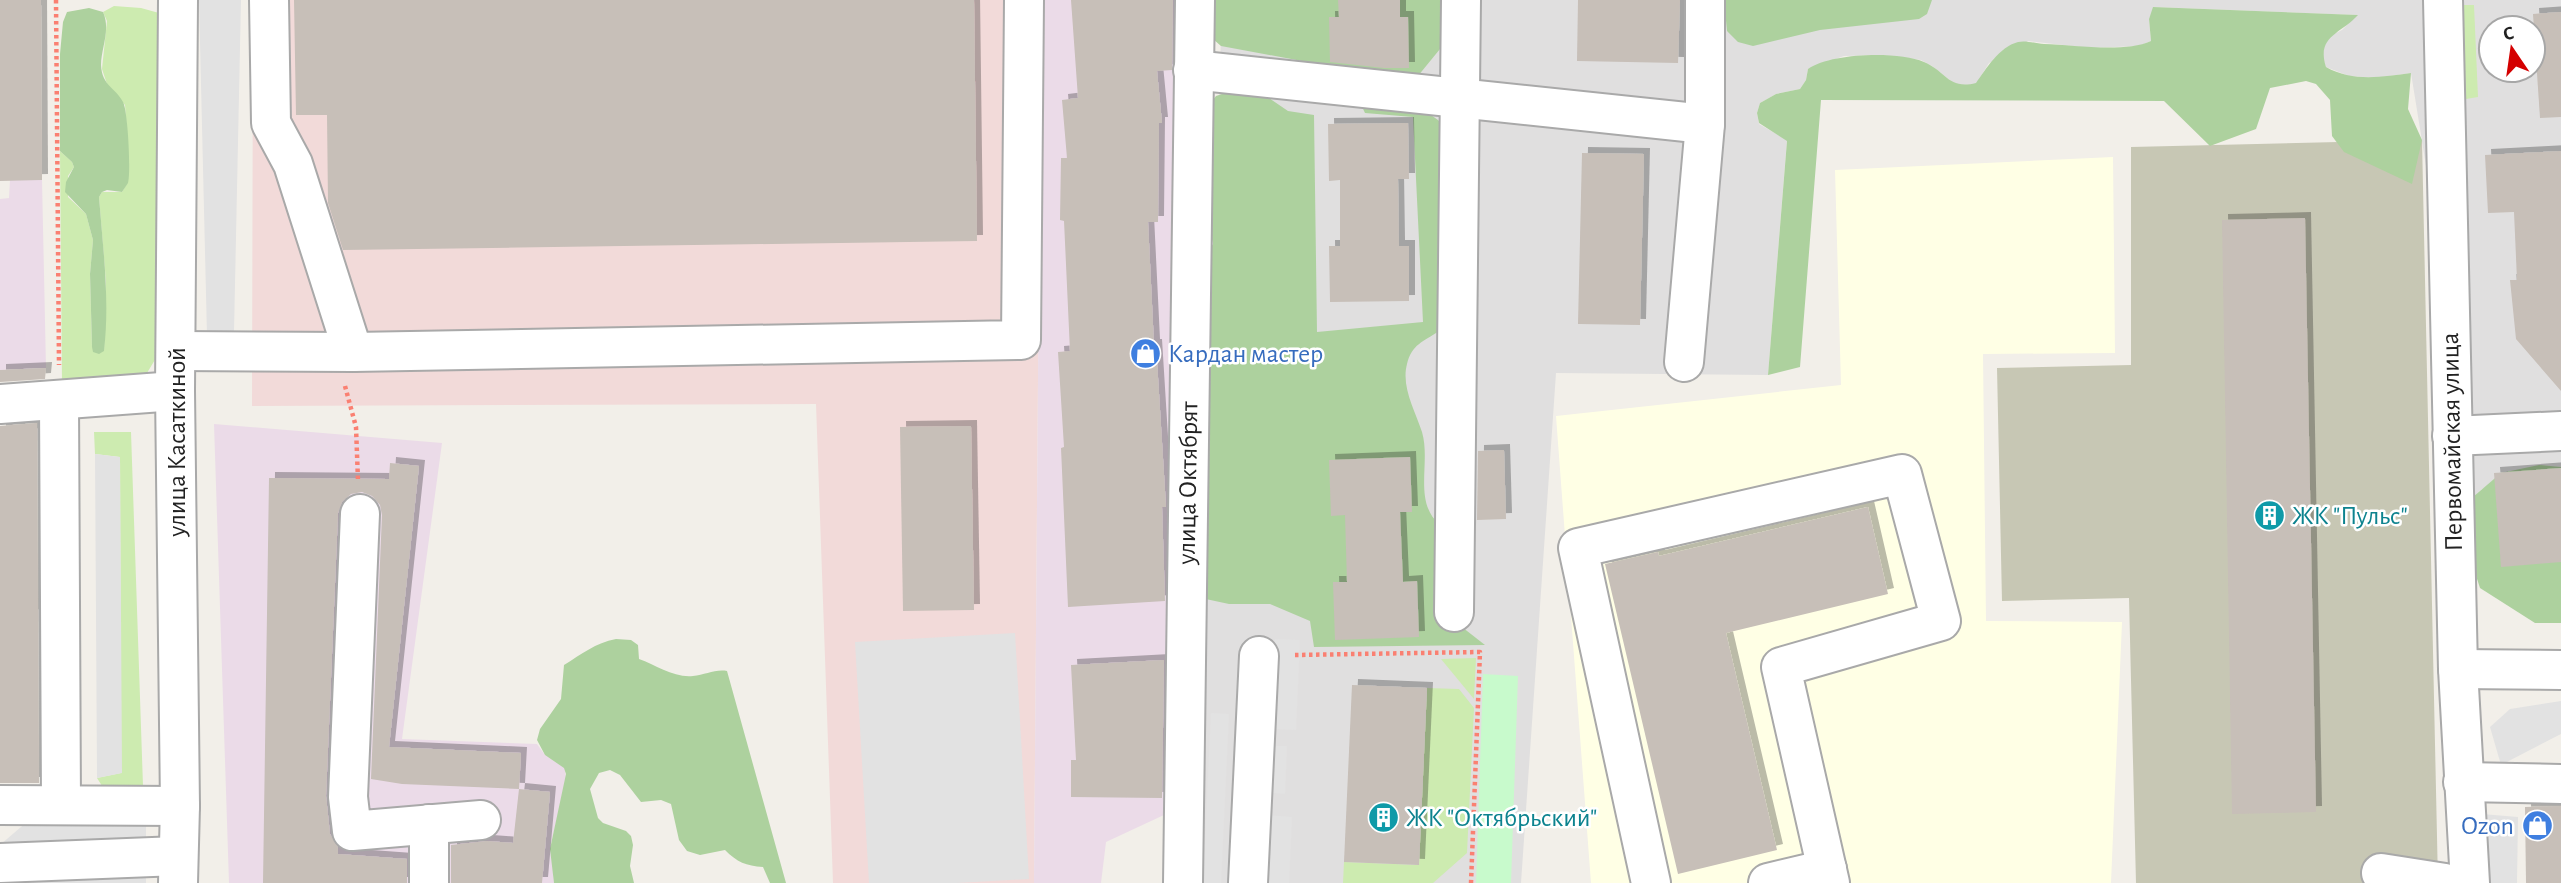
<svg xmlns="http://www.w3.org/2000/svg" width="2561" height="883" font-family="'Alegreya Sans',sans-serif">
  <defs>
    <filter id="shadow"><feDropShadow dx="6" dy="-6" stdDeviation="0" flood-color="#0004"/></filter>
  </defs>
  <rect width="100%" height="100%" fill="#f2efe9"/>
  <path fill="#e0dfdf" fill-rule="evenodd" d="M1222,0H2561V467L2539,465L2482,489L2465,506L2427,172L2411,73L2375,78L2349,76L2326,67L2322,55L2325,43L2332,35L2342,30L2357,15L2154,7L2149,19L2151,41L2139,46L2090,48L2028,41L1989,63L1976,84L1963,86L1952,82L1932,66L1921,60L1882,55L1844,56L1808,69L1806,80L1800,89L1776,94L1760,103L1757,113L1759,124L1787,140L1768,375L1556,373L1521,883H1197ZM2491,28H2533V70H2491Z"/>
  <polygon fill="#f2dad9" points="253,0 1041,0 1034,883 833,883 816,404 252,406"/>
  <g fill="#ebdbe8">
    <polygon points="1041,0 1207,0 1210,228 1213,244 1206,253 1194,801 1106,842 1101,883 1034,883"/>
    <polygon points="10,180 42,180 46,368 0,370 0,199 9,198"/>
    <polygon points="214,424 442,443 402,739 537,744 545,755 565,768 566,780 551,844 554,883 229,883"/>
  </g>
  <polygon fill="#ffffe5" points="2113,157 2115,353 1983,354 1986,621 2122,622 2111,883 1591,883 1556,416 1841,385 1835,170"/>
  <polygon fill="#c7c7b4" points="2422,140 2438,883 2136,883 2129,598 2002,601 1997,368 2131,365 2131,147"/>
  <g fill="#cdebb0">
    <polygon points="2451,5 2474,5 2478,97 2460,100"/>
    <polygon points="114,6 141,8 159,13 156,358 147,373 138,381 62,384 60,151 72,162 74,167 68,176 68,197 86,214 93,240 90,274 92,347 104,351 106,282 99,197 102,192 122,192 128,182 127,132 125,105 108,87 102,69 107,21 103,12"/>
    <polygon points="94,432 131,432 143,786 104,789 97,778 121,773 120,457 95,454"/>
    <polygon points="1476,658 1474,699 1441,659"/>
    <polygon points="1427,688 1459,689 1474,708 1467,853 1433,883 1343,883 1344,862 1419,865"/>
  </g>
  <g fill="#add19e">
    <path d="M1207,0H1443L1440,49L1413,82L1428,113L1438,120L1446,129L1439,331C1423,342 1412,344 1407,364C1401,387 1415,410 1422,432C1431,462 1413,501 1439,524L1444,613L1485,645L1314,647L1310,621L1270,604H1229L1201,598L1206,253L1213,244L1210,229L1209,105L1216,96L1228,92L1266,96L1288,111L1314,115L1317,332L1423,322L1413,117L1365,113L1356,94L1318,64L1221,46L1213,39Z"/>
    <polygon points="1724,0 1932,0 1927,14 1919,19 1820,30 1753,46 1738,42 1727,31"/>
    <path d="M2153,7L2358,15C2341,34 2316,36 2326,67C2352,82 2382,77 2411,73L2408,109L2422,140L2412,184L2344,152L2332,136L2330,100L2316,84L2306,81L2270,88L2256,129L2210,146L2164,101L1821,100L1800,367L1768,375L1787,141L1759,123L1757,113L1760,103L1776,94L1800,89L1806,80L1808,69C1831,53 1898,51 1924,62C1946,71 1948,90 1976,83C1986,69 1999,47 2018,42C2027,40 2036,44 2044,44C2074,45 2125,53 2151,41L2149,19Z"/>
    <path d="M89,8L103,12C111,30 101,48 101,65C102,86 115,87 123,102C128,111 131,173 128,183C126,186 124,189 122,192L107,190L102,192L99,197C103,249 110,300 104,351L99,354L93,352L92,347L90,274L93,240L86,214L65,192L66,182L74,167L72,162L60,151V54L63,22L67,12Z"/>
    <polygon points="2539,465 2561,467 2561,623 2535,623 2480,588 2467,548 2473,497 2501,473"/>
    <path d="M616,639L631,640L638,645L639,659C656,665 674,678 693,676C705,675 715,669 727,671L786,883H770L763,867C746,866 737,862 725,850L700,855L687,851L679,840L671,804L661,800L641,802L620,775L610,770L599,773L590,789L598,818L603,823L626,831L631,836L633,845L630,866L634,883H554L550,849L566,774L564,768L545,755L537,740L540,729L561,699L564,665C582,654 595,643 616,639Z"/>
  </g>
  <polygon fill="#c8facc" points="1483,674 1518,676 1511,883 1476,883"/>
  <g fill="#e2e2e2">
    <polygon points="199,0 241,0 234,332 207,336"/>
    <polygon points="95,454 120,457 122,773 97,778"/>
    <polygon points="1015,633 1029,879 957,883 869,883 855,642"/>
    <polygon points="1275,639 1300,640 1296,730 1271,729"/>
    <polygon points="2561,701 2561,734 2501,765 2490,727 2510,709"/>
    <polygon points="1211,713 1229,714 1221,883 1203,883"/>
    <polygon points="1270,746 1287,746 1285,794 1268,793"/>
    <polygon points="2482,814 2518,817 2517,883 2484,883"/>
    <polygon points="1267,815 1292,817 1289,883 1264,883"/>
    <polygon points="28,821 146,821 146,883 0,883 0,845"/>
  </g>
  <g fill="#c7bfb8" filter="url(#shadow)">
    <polygon points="0,0 41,0 42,180 0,181"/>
    <polygon points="294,0 974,0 977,241 343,250 328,203 327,115 296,115"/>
    <polygon points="1071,0 1173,0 1172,70 1157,71 1162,123 1159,123 1158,222 1148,222 1154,345 1156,345 1166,507 1162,507 1165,601 1068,607 1061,448 1064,447 1058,352 1070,351 1064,221 1060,220 1061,158 1067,158 1062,100 1078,98"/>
    <polygon points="1338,0 1400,0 1400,17 1408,17 1409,68 1384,68 1330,62 1329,17 1339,17"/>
    <polygon points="1578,0 1680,0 1678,63 1577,61"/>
    <polygon points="2561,12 2561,117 2540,118 2533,14"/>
    <polygon points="1408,123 1409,179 1398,179 1399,246 1409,246 1409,301 1330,302 1329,246 1340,246 1340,180 1329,181 1328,124"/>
    <polygon points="2561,151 2561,391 2516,339 2510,280 2517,280 2514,212 2488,213 2485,155"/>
    <polygon points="1582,153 1644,154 1640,325 1578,324"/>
    <polygon points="2305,218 2316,812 2232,814 2222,220"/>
    <polygon points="46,368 45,379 0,382 0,370"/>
    <polygon points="37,423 39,783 0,783 0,426"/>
    <polygon points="971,426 974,610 903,611 900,427"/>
    <polygon points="1504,450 1506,519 1477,520 1478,451"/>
    <polygon points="1410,457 1412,512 1400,512 1403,582 1417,581 1419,637 1335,640 1333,582 1347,582 1345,515 1331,516 1329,460"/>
    <polygon points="390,463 419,466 389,747 521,753 519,789 402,784 371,779 382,515 380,505 372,496 362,492 351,494 342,502 338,513 326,796 330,834 338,847 338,854 407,859 407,883 263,883 269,478 389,479"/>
    <polygon points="2561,468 2561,562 2501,567 2494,473"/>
    <polygon points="1868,507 1888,594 1726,633 1777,850 1678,874 1605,564 1658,552 1659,556"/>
    <polygon points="1164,660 1162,798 1071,797 1071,760 1076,760 1071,665"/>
    <polygon points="1352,685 1427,688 1419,865 1344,862"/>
    <polygon points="519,789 550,792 542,883 451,883 451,845 487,841 513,843"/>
    <polygon points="2561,806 2561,883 2526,883 2525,807"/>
  </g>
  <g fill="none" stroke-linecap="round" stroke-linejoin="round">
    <defs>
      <g id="minor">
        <polyline points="2443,0 2458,669 2470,883"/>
        <polyline points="1193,70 1705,124"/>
        <polyline points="177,351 353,352 293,164 271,123 269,0"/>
        <polyline points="353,352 1021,340 1024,0"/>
        <polyline points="1684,362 1705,124 1705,0"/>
        <polyline points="59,401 61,805"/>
        <polyline points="0,404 175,391"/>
        <polyline points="2452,436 2561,431"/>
        <polyline points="360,514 348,797 352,831 481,820"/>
        <polyline points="1454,612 1461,0"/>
        <polyline points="2458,669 2561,670"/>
        <polyline points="2463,782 2561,784"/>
        <polyline points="0,805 180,806"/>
        <polyline points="429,824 429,883"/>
        <polyline points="0,863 178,856"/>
        <polyline points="2381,873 2445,883"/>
        <polyline points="178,883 180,806 175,391 178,0"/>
        <polyline points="1183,883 1195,0"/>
        <polyline points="1248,883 1259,656"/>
        <polyline points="1651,883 1578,548 1902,474 1941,621 1781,667 1830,883"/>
        <polyline points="1768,883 1827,869"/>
      </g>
    </defs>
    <use href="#minor" stroke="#a9a9a9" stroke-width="42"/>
    <g stroke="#fa8072" stroke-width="4.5" stroke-dasharray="3.5 3.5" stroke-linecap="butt">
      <polyline points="56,0 59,365"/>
      <polyline points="345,386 356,427 358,481"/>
      <polyline points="1295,655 1480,652 1471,883"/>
    </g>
    <use href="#minor" stroke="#fff" stroke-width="38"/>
  </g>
  <defs>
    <symbol id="shop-disc" viewBox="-11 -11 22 22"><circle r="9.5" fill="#3f7fe0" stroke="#fff"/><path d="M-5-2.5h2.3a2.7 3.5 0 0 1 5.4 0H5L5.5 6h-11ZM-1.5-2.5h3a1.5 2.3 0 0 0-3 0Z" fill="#fff"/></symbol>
    <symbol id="building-disc" viewBox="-11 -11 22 22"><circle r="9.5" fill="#0f9aa8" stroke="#fff"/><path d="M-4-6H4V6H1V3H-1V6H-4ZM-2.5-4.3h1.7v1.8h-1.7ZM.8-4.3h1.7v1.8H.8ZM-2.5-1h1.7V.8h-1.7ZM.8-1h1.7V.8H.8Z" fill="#fff"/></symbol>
  </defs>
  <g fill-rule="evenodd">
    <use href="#shop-disc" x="1128" y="336" width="35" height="35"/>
    <use href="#building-disc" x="2252" y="498" width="35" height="35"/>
    <use href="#building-disc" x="1366" y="800" width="35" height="35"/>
    <use href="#shop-disc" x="2520" y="808" width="35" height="35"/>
  </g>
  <g text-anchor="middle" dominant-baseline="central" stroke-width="5" stroke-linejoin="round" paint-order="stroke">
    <g font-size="26" fill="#366cbe" stroke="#fff" text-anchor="start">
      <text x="1168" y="354">Кардан мастер</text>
      <text x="2514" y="826" text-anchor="end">Ozon</text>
    </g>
    <g font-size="26" fill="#222" stroke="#fff">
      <text transform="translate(177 442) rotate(-90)">улица Касаткиной</text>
      <text transform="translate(2452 442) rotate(-91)">Первомайская улица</text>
      <text transform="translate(1188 483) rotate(-89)">улица Октябрят</text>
    </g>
    <g font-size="26" fill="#0d838f" stroke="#fff" text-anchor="start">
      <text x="2292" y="516">ЖК "Пульс"</text>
      <text x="1406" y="818">ЖК "Октябрьский"</text>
    </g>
  </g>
  <g transform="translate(2512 49) rotate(347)"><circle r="33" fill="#ffffff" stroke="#a7a7a7" stroke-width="2"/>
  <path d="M0-5L12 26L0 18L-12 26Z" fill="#d40000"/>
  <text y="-10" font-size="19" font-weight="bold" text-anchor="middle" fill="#222222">С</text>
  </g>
</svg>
